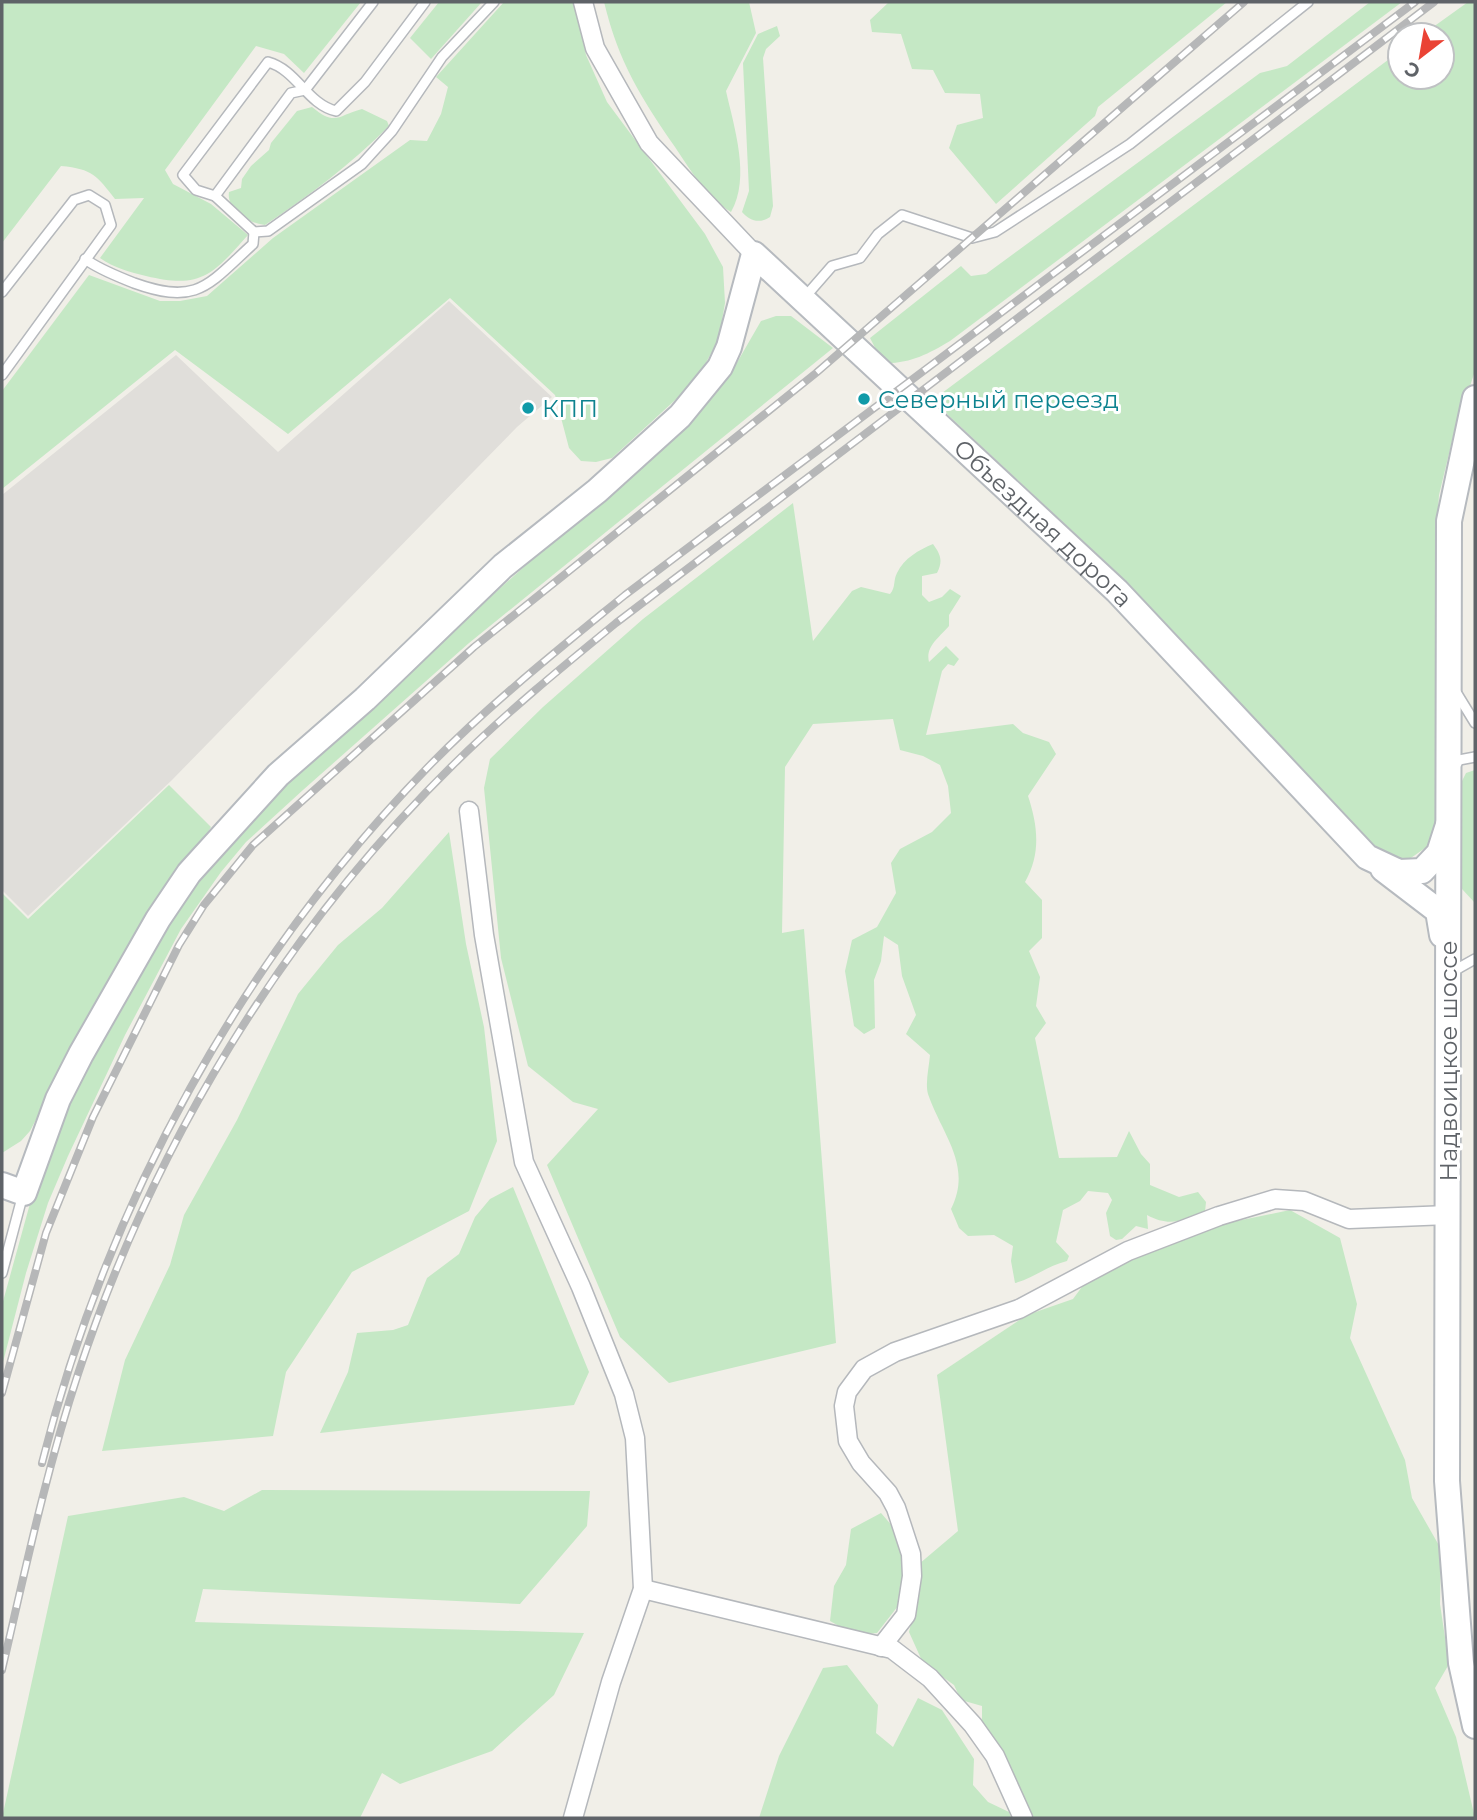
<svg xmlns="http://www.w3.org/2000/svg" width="1477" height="1820" font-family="Montserrat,sans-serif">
  <rect width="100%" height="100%" fill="#f1efe8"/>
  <polygon fill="#e0deda" points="449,301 552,397 517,427 172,780 28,916 2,890 2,495 176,355 278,452"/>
  <g fill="#c5e8c5">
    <path d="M2,2H361L304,73L284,54L256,46L165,170L173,184L211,204L248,235C212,276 200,289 146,276C130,272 114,268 100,258L144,198L115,199C97,176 93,169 61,166L2,243Z"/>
    <polygon points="439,2 482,2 431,59 410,38"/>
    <polygon points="504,2 575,2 586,55 607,102 705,234 723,267 725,303 719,338 697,380 612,458 596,462 581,461 569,448 555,395 450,298 288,434 175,350 2,489 2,391 89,275 160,301 180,301 207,296 273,238 410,140 427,141 441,114 448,87 436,77"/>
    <path d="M604,2H749L756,33L726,91C734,127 751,178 731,212C706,196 691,171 675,147C640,96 619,63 604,2Z"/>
    <polygon points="889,2 1227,2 1098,107 1095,116 996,204 949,148 957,125 983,118 980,94 945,93 933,70 912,69 901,34 872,32 870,20"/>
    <path d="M1370,2H1402L950,341C928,354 910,364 883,363L870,338L961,266L971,276L986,274L1260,73L1287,66Z"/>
    <polygon points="1468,2 1475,2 1475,371 1453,437 1439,495 1435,553 1436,829 1428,846 1408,860 1392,856 1374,845 1127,582 948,415 938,400 942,393 1400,51 1400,77 1442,77 1442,35 1422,35"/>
    <path d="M777,26L780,36L766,49L763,58L773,206L770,217C759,224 750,221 742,212L749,191L743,63L758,34Z"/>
    <path d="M312,107C336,127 338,115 362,109L387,121L389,126C350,165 310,195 265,225C250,224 226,209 229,192L241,188L242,179L251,166L269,150L271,143L297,111Z"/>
    <polygon points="776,316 791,316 833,348 469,643 303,790 246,842 221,872 181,929 125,1035 68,1156 48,1203 26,1273 2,1366 2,1305 34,1189 68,1099 167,922 206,866 294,774 577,519 689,424 731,373 761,321"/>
    <path d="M793,503L813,641L852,591L861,587L890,594C896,587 893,580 897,573C904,558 919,550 933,544C941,555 943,561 937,573L922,576V595L929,602L942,597L950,589L961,596L949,615V626C940,637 925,646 929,662L946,646L959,659L954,666L948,664L942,671L926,735L1013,724L1023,733L1049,742L1056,754L1028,796C1038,826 1041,854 1025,882L1042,900V938L1029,951L1040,977L1036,1006L1046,1023L1035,1038L1059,1158L1117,1157L1129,1131L1141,1154L1150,1164V1185L1179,1197L1198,1192L1206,1202L1205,1212C1182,1221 1169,1227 1147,1215L1148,1229L1136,1226L1122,1239L1116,1240L1110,1236L1106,1213L1112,1200L1108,1193L1088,1191L1080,1201L1063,1210L1056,1242L1069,1256L1067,1261C1047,1266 1034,1278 1015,1283L1011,1261L1013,1246L994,1235L968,1236L959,1228L951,1209C973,1165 942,1135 928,1094C925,1083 929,1067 930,1055L906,1034L916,1015L902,976L898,945L884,936L881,961L874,980L875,1028L864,1034L854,1026L845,971L852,940L877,927L896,893L891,863L900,849L932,832L951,813L948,786L940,765L923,756L900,750L893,719L813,724L785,767L782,933L804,929L836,1343L669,1383L620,1337L547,1165L598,1109L573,1102L528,1066L501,958L484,788L490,759L543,707L643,619Z"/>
    <polygon points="1475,770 1475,903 1462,889 1461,783 1466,773"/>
    <polygon points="169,785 211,827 65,1064 30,1131 21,1141 2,1153 2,893 28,919"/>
    <polygon points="449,832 466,944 484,1027 497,1141 469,1211 352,1272 286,1372 273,1436 102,1451 125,1360 170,1265 184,1215 237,1120 298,994 338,945 382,908"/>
    <polygon points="513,1187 589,1372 574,1405 320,1433 348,1372 357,1333 393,1330 408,1325 427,1278 459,1254 475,1217 490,1199"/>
    <polygon points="1290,1210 1340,1238 1357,1304 1350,1338 1405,1460 1412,1498 1441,1549 1440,1604 1449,1664 1435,1688 1456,1737 1475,1818 1034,1818 982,1729 982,1706 961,1700 954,1685 923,1663 909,1632 916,1602 919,1564 958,1531 937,1375 1027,1315 1073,1299 1090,1276 1227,1223"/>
    <polygon points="262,1490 590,1491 587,1526 520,1604 203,1589 195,1622 584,1633 554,1695 492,1751 400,1784 382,1773 360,1818 2,1818 68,1516 184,1497 224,1511"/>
    <polygon points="881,1513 900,1535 905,1597 877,1633 855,1635 830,1621 834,1586 846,1565 851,1529"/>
    <polygon points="847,1665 878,1705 876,1733 893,1747 918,1698 942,1710 974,1759 973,1785 988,1802 1009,1812 1011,1818 759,1818 779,1756 823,1668"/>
  </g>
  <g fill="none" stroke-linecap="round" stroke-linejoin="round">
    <defs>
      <g id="lane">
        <polyline points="373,2 305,90 291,93 215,196 254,232 268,231 362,164 392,131 442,57 494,2"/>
        <path d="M215,196L196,190L183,175L268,62C297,70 307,104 336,111L365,82L425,2"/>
        <path d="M85,259C100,270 117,276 134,283C198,306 208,285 253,244L254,232"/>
        <polyline points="2,292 74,200 89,195 105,205 111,225 2,375"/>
        <polyline points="805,297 832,266 860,258 878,234 902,215 972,238 995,232 1130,144 1308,2"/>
        <polyline points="1456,692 1475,723"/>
        <polyline points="1454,768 1459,760 1475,757"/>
        <polyline points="1450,973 1475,959"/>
        <polyline points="2,1273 23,1194"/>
      </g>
      <g id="street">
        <polyline points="583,2 595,48 649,143 754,254"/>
        <polyline points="469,811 484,935 524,1162 581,1287 624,1394 635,1438 643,1589 611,1682 573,1818"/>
        <polyline points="643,1589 892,1649 930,1678 973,1725 995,1756 1023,1818"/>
        <polyline points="881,1647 906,1615 912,1576 911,1554 896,1508 888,1493 861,1463 848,1441 844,1406 847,1392 864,1369 895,1352 1019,1309 1128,1251 1219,1216 1275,1199 1304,1201 1349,1219 1448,1215"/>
      </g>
      <g id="secondary">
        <polyline points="1475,398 1449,521 1447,1481 1461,1663 1475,1726"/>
        <polyline points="1383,869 1438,911 1442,935"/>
        <path id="s1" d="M2,1185L24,1193L58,1099L81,1054L158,919L189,873L278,775L365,699L503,566L597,491L680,416L720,367L729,347L754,254L1117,591L1367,857L1399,872L1422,871L1439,853L1448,825"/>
      </g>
    </defs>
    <use href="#lane" stroke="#b5b8bc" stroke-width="12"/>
    <use href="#street" stroke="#b5b8bc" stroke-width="21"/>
    <use href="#secondary" stroke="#b6babf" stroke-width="28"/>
    <use href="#lane" stroke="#fff" stroke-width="9"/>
    <use href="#street" stroke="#fff" stroke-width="18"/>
    <use href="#secondary" stroke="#fff" stroke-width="24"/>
    <defs>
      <g id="rail">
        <polyline points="2,1393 46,1233 93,1117 179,945 204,905 253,845 474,647 816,373 1244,2"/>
        <path d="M42,1463C108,1201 242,958 431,764C491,703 559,649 625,595L1415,2"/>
        <path d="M2,1670C25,1571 46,1471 78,1374C153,1145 283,932 455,763C506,713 561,668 616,623L1434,2"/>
      </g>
    </defs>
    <use href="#rail" stroke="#b6b7b8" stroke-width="8"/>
    <use href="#rail" stroke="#fff" stroke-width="5" stroke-dasharray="16" stroke-linecap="butt"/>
  </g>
  <g fill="#0f9aa8" stroke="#fff" stroke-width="2.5">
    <circle cx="864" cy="399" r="7"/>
    <circle cx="528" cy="408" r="7"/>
  </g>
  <g text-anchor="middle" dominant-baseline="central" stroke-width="6" stroke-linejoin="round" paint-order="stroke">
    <g font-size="24" fill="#0d838f" stroke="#fff" text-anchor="start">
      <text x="878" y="399">Северный переезд</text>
      <text x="542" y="408">КПП</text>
    </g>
    <g font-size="24" fill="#5f6368" stroke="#fff">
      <text stroke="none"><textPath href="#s1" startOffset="1633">Объездная дорога</textPath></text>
      <text transform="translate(1448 1061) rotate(-90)">Надвоицкое шоссе</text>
    </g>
  </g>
  <rect width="1477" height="1820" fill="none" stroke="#5f6368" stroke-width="7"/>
  <g transform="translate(1421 56) rotate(211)"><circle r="33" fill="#ffffff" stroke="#bfc1c3" stroke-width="2"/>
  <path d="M0-5L12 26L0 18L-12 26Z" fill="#ea4335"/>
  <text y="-10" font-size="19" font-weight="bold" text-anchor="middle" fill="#5f6368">С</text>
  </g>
</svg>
